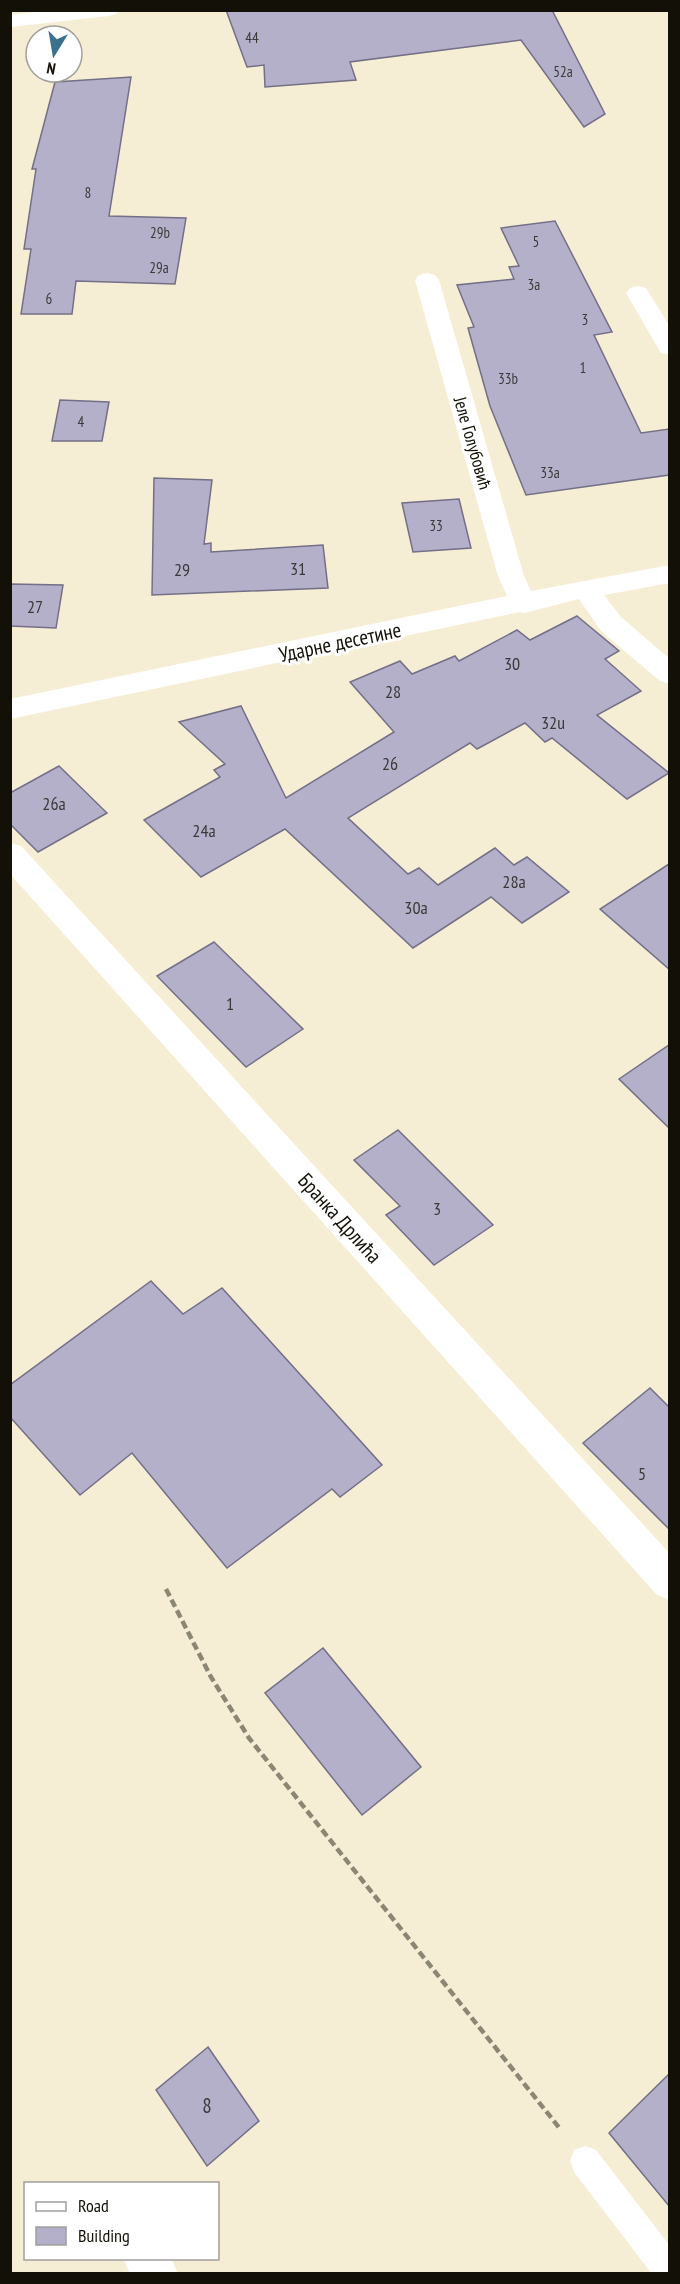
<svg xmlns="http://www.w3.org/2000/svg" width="680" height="2284" font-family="'PT Sans Narrow',sans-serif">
  <rect width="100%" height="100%" fill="#f6eed4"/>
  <g fill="#b5b0ca" stroke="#736f86" stroke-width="1.5">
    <polygon points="226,10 552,10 605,114 584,127 521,40 350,62 356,80 265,87 264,65 247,67"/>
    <polygon points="131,77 109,216 186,218 175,284 76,281 72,314 21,314 31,249 24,249 36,169 32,169 55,82"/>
    <polygon points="555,221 612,332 594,335 641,433 669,429 669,475 526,495 490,406 468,328 474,327 457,285 514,279 509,267 519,266 501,228"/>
    <polygon points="60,400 109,402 102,441 52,441"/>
    <polygon points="154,478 212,480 204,544 211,543 211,552 323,545 328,588 152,595"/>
    <polygon points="459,499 471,548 413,552 402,503"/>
    <polygon points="10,584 63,585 56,628 10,626"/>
    <polygon points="577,616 619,651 605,659 641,691 597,715 669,773 627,799 552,738 545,742 525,723 477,749 470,743 348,818 408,874 419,868 438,885 495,848 514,865 527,857 569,892 522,923 491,897 413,948 285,829 201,877 144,820 220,777 214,770 225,764 179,722 241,706 286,798 394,732 350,682 400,661 412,674 455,656 459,661 517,630 530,640"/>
    <polygon points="59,766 107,813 38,852 10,824 10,793"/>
    <polygon points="669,864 669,969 600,909"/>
    <polygon points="214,942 303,1029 246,1067 157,976"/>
    <polygon points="669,1045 669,1128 619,1079"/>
    <polygon points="398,1130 493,1225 434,1265 386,1215 400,1206 354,1160"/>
    <polygon points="151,1281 183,1314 222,1288 382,1465 340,1497 332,1489 227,1568 132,1453 80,1495 10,1417 10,1385"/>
    <polygon points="650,1388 669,1407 669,1529 583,1443"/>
    <polygon points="323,1648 421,1767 362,1815 265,1693"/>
    <polygon points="208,2047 259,2121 207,2166 156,2090"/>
    <polygon points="669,2074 669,2206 609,2133"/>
  </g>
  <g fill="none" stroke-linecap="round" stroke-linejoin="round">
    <polyline stroke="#8c8775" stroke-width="4.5" stroke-dasharray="8 4" stroke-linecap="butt" points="166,1589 211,1677 249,1738 561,2130"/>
    <polygon fill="#fff" fill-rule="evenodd" points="585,2146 596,2150 670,2246 670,2274 652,2274 574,2172 570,2161 574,2150"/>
    <g fill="#fff" fill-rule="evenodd">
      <polygon points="50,10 119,10 116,14 109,16 10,27 10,15"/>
      <polygon points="427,273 435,275 439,280 524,576 531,591 670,565 670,583 604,595 621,617 670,659 670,684 660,681 601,631 579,599 524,613 520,612 10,719 10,699 507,596 498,576 415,280 419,275"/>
      <polygon points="638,286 646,288 670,327 670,355 661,353 626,293 630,288"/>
      <polygon points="10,843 21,846 670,1554 670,1600 657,1595 10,874"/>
      <polygon points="123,2258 171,2258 178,2274 130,2274"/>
    </g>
  </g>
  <g text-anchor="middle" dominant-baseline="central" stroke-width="6" stroke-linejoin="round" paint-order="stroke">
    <g font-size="15" fill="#3b3838">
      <text x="252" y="37">44</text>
      <text x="563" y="71">52a</text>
      <text x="88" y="192">8</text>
      <text x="160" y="232">29b</text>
      <text x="536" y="241">5</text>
      <text x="159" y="267">29a</text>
      <text x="534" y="284">3a</text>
      <text x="49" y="298">6</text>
      <text x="585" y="319">3</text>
      <text x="583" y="367">1</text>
      <text x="508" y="378">33b</text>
      <text x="81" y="421">4</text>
      <text x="550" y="472">33a</text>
      <text x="436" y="525">33</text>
    </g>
    <g font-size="18" fill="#121007" stroke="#fff">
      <text transform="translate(473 443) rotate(74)">Јеле Голубовић</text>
    </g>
    <g font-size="18" fill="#3b3838">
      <text x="298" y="568">31</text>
      <text x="182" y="569">29</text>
      <text x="35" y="606">27</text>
      <text x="512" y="663">30</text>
      <text x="393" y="691">28</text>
      <text x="553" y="722">32u</text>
      <text x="390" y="763">26</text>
      <text x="54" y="803">26a</text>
      <text x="204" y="830">24a</text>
      <text x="514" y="881">28a</text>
      <text x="416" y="907">30a</text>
      <text x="230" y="1003">1</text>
      <text x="437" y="1208">3</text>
      <text x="642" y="1473">5</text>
    </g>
    <g font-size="21" fill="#121007" stroke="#fff">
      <text transform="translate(340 642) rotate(-12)">Ударне десетине</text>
      <text transform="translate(340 1218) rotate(48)">Бранка Дрлића</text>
    </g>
    <g font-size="21" fill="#3b3838">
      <text x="207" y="2105">8</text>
    </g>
  </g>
  <rect width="680" height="2284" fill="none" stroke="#121007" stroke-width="24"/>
  <rect x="24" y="2182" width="195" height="78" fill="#ffffff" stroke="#a09f9c" stroke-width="1.5"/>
  <rect x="36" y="2202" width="30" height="9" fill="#ffffff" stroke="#a09f9c" stroke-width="1.5"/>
  <text x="78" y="2212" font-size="18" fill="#121007">Road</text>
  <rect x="36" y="2227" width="30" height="18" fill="#b5b0ca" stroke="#a09f9c" stroke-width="1.5"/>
  <text x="78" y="2242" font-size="18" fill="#121007">Building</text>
  <g transform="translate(54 54) rotate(191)"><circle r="28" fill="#ffffff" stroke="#a09f9c" stroke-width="1.5"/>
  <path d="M0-4.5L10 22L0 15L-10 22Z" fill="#3a718c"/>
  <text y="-9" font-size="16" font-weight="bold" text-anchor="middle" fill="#121007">N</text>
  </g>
</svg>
